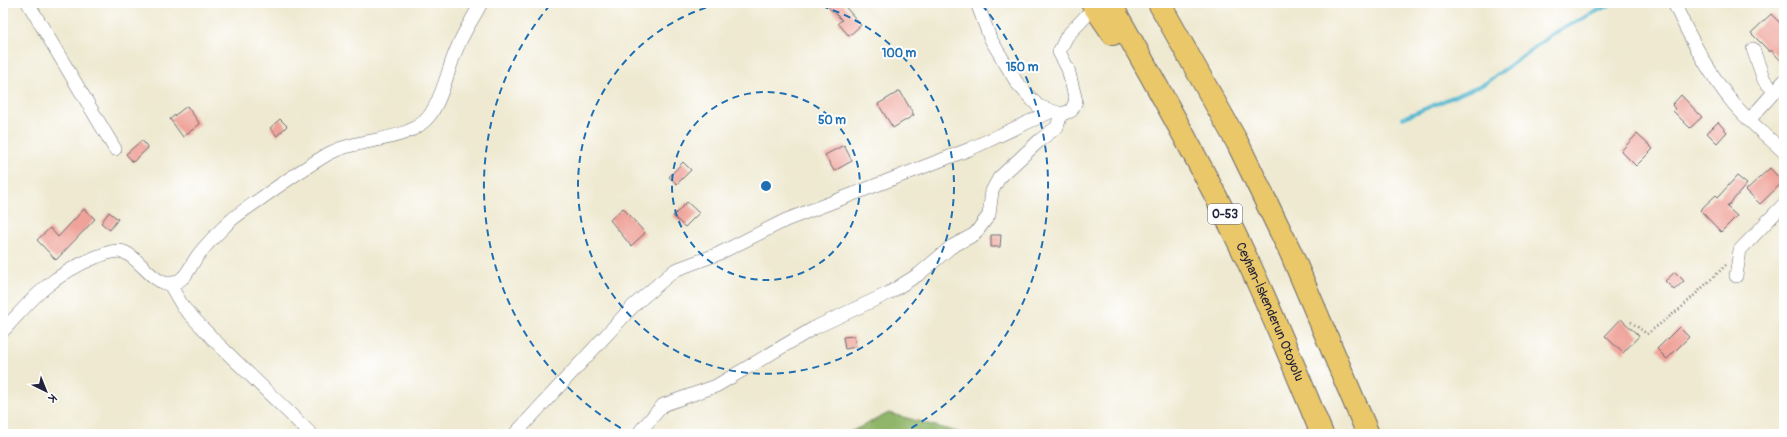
<svg xmlns="http://www.w3.org/2000/svg" width="1787" height="437" font-family="Pangolin,sans-serif">
  <rect width="100%" height="100%" fill="#fff"/>
  <filter id="ink" filterUnits="userSpaceOnUse"><feTurbulence type="fractalNoise" baseFrequency=".025" numOctaves="2"/><feDisplacementMap in="SourceGraphic" scale="8" xChannelSelector="R" yChannelSelector="G"/><feConvolveMatrix kernelMatrix="1 2 1 2 8 2 1 2 1" color-interpolation-filters="sRGB"/></filter>
  <filter id="wash" filterUnits="userSpaceOnUse"><feTurbulence type="fractalNoise" baseFrequency=".012" numOctaves="4" result="noise"/><feDisplacementMap in="SourceGraphic" scale="16" xChannelSelector="R" yChannelSelector="G"/><feGaussianBlur stdDeviation="0.9" result="paint"/><feColorMatrix in="noise" values="0 0 0 0 0 0 0 0 0 0 0 0 0 0 0 0 0 1.4 0 .05"/><feComposite in="paint" operator="in"/></filter>
  <g filter="url(#wash)">
    <rect width="100%" height="100%" fill="#eee9d0"/>
    <polygon fill="#90b66a" stroke="#596c52" points="889,413 964,434 846,434"/>
    <g fill="none" stroke-linecap="round" stroke-linejoin="round">
      <polyline stroke="#54b8d2" stroke-width="4" points="1403,118 1486,83 1554,33 1613,3"/>
    </g>
    <g id="blocks">
      <g fill="#efa299">
        <polygon points="824,3 842,3 861,25 849,36 838,23 842,20"/>
        <polygon points="1771,14 1784,27 1784,64 1771,50 1770,52 1751,33"/>
        <polygon points="900,91 914,115 893,128 878,104"/>
        <polygon points="1681,95 1702,117 1690,128 1673,111 1675,109 1672,105"/>
        <polygon points="187,106 200,124 183,137 170,119"/>
        <polygon points="280,119 287,126 277,136 270,128"/>
        <polygon points="1718,122 1727,132 1717,143 1707,133"/>
        <polygon points="1637,134 1653,149 1636,166 1621,151"/>
        <polygon points="142,140 148,148 133,162 126,154"/>
        <polygon points="844,145 852,161 834,171 825,155"/>
        <polygon points="683,162 691,170 677,184 669,177"/>
        <polygon points="1770,168 1783,182 1760,204 1746,190"/>
        <polygon points="1737,176 1747,184 1727,207 1737,216 1721,232 1700,210 1716,195 1718,197"/>
        <polygon points="687,202 699,213 685,227 673,216"/>
        <polygon points="623,208 645,233 631,246 610,220"/>
        <polygon points="84,209 95,219 56,260 37,240 50,228 58,237"/>
        <polygon points="109,212 118,219 110,230 101,223"/>
        <polygon points="991,235 1001,235 1000,247 991,247"/>
        <polygon points="1675,272 1684,281 1674,290 1665,281"/>
        <polygon points="1621,319 1639,336 1623,353 1605,336"/>
        <polygon points="1679,327 1689,337 1667,359 1657,349"/>
        <polygon points="854,336 856,347 845,349 843,337"/>
      </g>
    </g>
  </g>
  <g filter="url(#ink)">
    <use href="#blocks" fill-opacity="0" stroke="#69686f" stroke-width="1"/>
    <g fill="none" stroke-linecap="round" stroke-linejoin="round">
      <defs>
        <g id="street">
          <polyline points="28,3 115,149"/>
          <polyline points="977,3 990,38 1017,83 1038,106 1061,114 1071,111 1076,101 1068,69 1059,52 1067,36 1087,15"/>
          <path d="M1674,3C1690,38 1709,74 1733,103C1748,121 1767,136 1784,152"/>
          <polyline points="1753,49 1764,80 1775,92"/>
          <polyline points="1750,119 1784,81"/>
          <polyline points="1736,276 1740,250 1784,204"/>
          <polyline points="169,283 183,307 214,340 311,434"/>
          <path d="M3,331C32,298 54,274 96,257C105,254 115,249 124,252C141,258 157,293 178,281C187,277 191,265 196,258C205,245 218,233 229,222C239,213 252,205 263,197C284,182 306,167 328,154C358,137 408,144 430,115C444,95 448,67 458,46C464,31 474,17 481,3"/>
          <polyline points="515,434 634,305 675,270 718,254 786,220 970,149 1052,111"/>
          <polyline points="641,434 641,430 663,405 716,386 814,328 889,293 919,274 951,247 975,234 989,215 992,191 999,178 1040,140 1057,127 1061,114"/>
        </g>
        <g id="highway">
          <polyline points="1092,3 1113,34"/>
          <path id="s1" d="M1110,3C1160,91 1209,178 1252,270C1277,324 1299,379 1322,434"/>
          <polyline points="1159,3 1237,142 1291,253 1368,434"/>
        </g>
      </defs>
      <use href="#street" stroke="#69686f" stroke-width="14"/>
      <use href="#highway" stroke="#69686f" stroke-width="24"/>
      <polyline stroke="#69686f" stroke-width="2.5" stroke-dasharray="1 3" stroke-linecap="butt" points="1631,322 1647,334 1682,307 1726,265"/>
      <use href="#street" stroke="#fff" stroke-width="13"/>
      <use href="#highway" stroke="#eac769" stroke-width="22"/>
    </g>
  </g>
  <g fill="none" stroke="#1f6fb2" stroke-width="2" stroke-dasharray="7 5">
    <circle cx="766" cy="186" r="94"/>
    <path d="M810 3A188 188 0 1 1 722 3"/>
    <path d="M631 434A282 282 0 0 1 550 5M982 5A282 282 0 0 1 901 434"/>
  </g>
  <g text-anchor="middle" dominant-baseline="central" stroke-width="4" stroke-linejoin="round" paint-order="stroke">
    <rect fill="#fff" stroke="#646476" stroke-width="1" x="1208" y="204" width="34" height="20" rx="3"/>
    <g font-size="12" font-weight="bold" fill="#22223b">
      <text x="1225" y="214">O-53</text>
    </g>
    <g font-size="13" fill="#22223b" stroke="#fff">
      <text stroke="none"><textPath href="#s1" startOffset="348">Ceyhan-İskenderun Otoyolu</textPath></text>
    </g>
  </g>
  <circle cx="766" cy="186" r="6" fill="#1f6fb2" stroke="#fff" stroke-width="2"/>
  <g font-size="12" text-anchor="middle" font-weight="bold" fill="#1f6fb2" stroke="#fff" stroke-width="4" stroke-linejoin="round" paint-order="stroke">
    <text x="899" y="57">100 m</text>
    <text x="1022" y="71">150 m</text>
    <text x="832" y="124">50 m</text>
  </g>
  <rect width="1787" height="437" fill="none" stroke="#fff" stroke-width="16"/>
  <g transform="translate(46 391) rotate(137)" stroke="#ffffff" stroke-width="3" paint-order="stroke">
  <path d="M0-3L7 15L0 10L-7 15Z" fill="#22223b"/>
  <text y="-6" font-size="11" font-weight="bold" text-anchor="middle" fill="#22223b">K</text>
  </g>
</svg>
